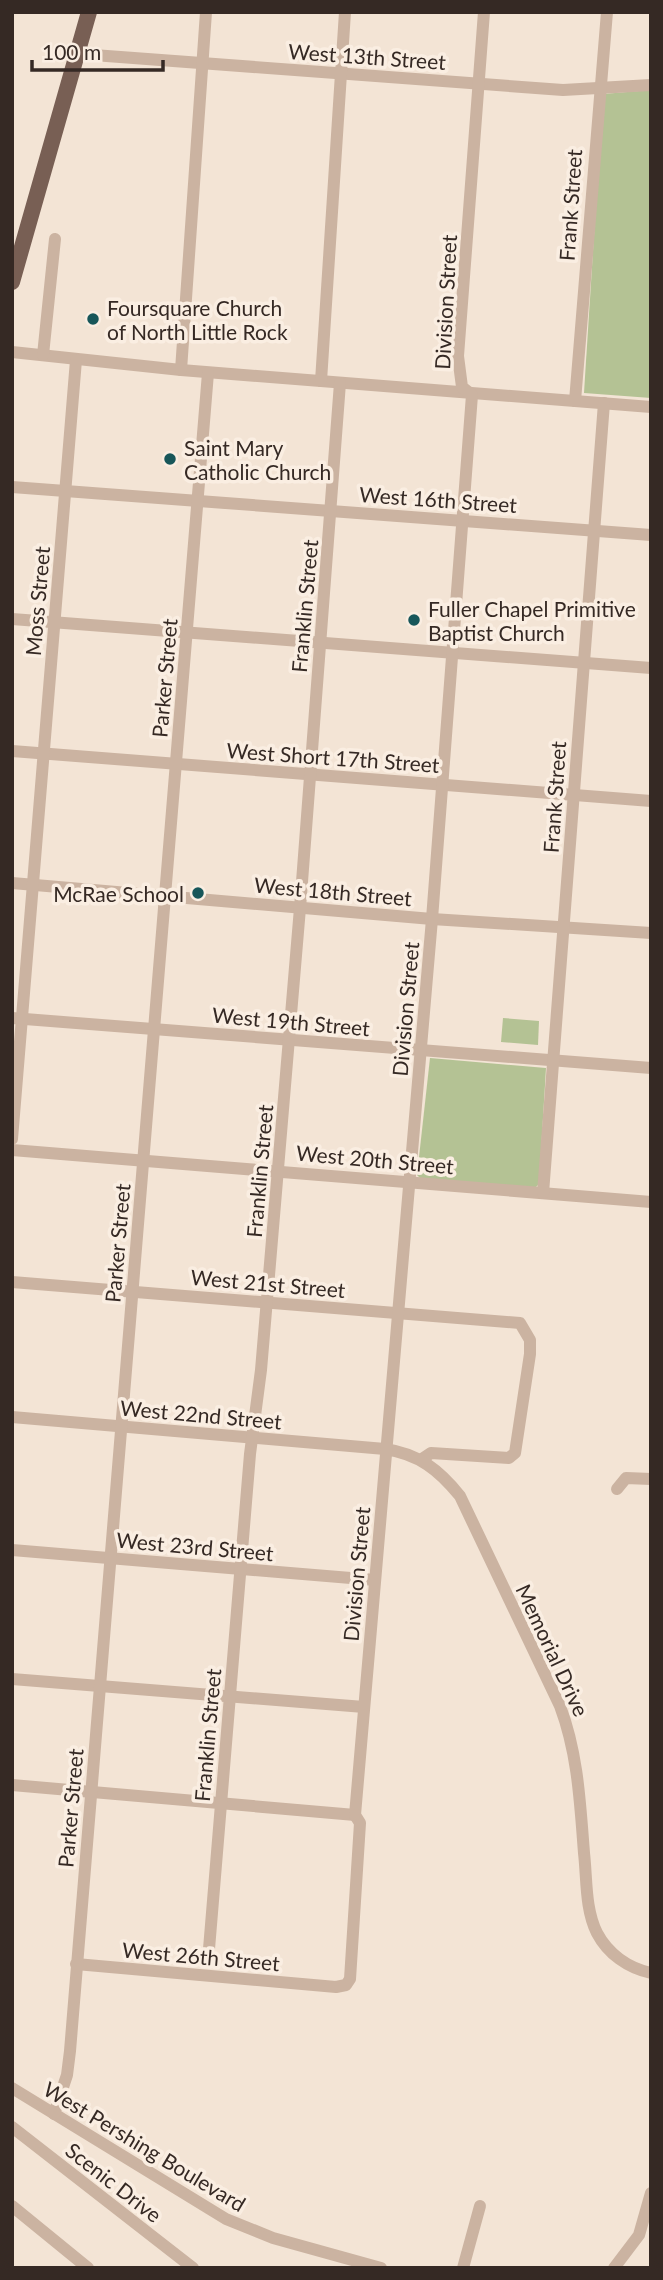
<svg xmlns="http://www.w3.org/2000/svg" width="663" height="2280" font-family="Lato,sans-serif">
  <rect width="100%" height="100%" fill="#f3e4d5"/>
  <g fill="#b4c294">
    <polygon points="651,90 651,398 584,393 603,94"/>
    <polygon points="503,1018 539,1021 538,1045 501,1042"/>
    <polygon points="430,1058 546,1068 539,1184 535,1188 420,1178 417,1175"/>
  </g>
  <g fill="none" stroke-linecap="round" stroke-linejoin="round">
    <g stroke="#cbb3a1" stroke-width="12">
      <polyline points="80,54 563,90 651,85"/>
      <polyline points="12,352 181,370 651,407"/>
      <polyline points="43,355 55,239"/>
      <polyline points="181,370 206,12"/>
      <polyline points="321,381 345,12"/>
      <polyline points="575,401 607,12"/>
      <polyline points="12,487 651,535"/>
      <polyline points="12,619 651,668"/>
      <polyline points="12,751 651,801"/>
      <polyline points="12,883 432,919 651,933"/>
      <polyline points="12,1018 651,1068"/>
      <polyline points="12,1139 76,360"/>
      <polyline points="12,1150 651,1202"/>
      <polyline points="543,1193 604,403"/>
      <polyline points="12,1282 520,1323 530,1340 530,1354 515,1453 509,1458 431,1453 422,1459"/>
      <path d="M12,1417L385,1449C419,1454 439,1470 460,1496L560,1706C578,1754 580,1802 584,1853C587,1879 585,1909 597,1933C608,1954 628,1968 651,1973"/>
      <polyline points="617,1489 626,1478 651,1479"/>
      <polyline points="12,1550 375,1580"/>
      <polyline points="12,1679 364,1707"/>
      <polyline points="12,1785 355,1815"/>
      <polyline points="208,1961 250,1454 261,1370 300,908 340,383"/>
      <polyline points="76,1964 336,1987 346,1985 350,1979 360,1823 355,1815 432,919 472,395 462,387 458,356 484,12"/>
      <polyline points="12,2088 226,2219 273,2238 381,2268"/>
      <polyline points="54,2114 67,2075 70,2051 208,373"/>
      <polyline points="12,2127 193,2268"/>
      <polyline points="12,2206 88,2268"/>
      <polyline points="463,2268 480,2206"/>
      <polyline points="614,2268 639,2235 651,2193"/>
    </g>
    <polyline stroke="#785f54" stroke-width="16" points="12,282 89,12"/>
  </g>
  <g fill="#175659" stroke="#faeee2" stroke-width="2.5">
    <circle cx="93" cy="319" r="7"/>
    <circle cx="170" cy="459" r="7"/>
    <circle cx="414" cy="620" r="7"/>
    <circle cx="198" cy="893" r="7"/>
  </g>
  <g text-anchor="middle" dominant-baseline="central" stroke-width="7" stroke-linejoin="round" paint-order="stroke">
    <g font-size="21" fill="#352924" stroke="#faeee2">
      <text transform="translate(367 56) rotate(4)">West 13th Street</text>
      <text transform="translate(570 205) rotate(-86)">Frank Street</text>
      <text transform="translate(445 302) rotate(-87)">Division Street</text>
      <text transform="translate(438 499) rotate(4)">West 16th Street</text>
      <text transform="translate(37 601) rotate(-85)">Moss Street</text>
      <text transform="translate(304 606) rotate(-85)">Franklin Street</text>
      <text transform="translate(164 678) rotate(-85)">Parker Street</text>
      <text transform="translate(333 757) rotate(4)">West Short 17th Street</text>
      <text transform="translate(554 797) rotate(-86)">Frank Street</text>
      <text transform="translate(333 891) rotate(5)">West 18th Street</text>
      <text transform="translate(405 1009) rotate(-85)">Division Street</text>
      <text transform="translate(291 1021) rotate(5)">West 19th Street</text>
      <text transform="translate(375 1159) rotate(5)">West 20th Street</text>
      <text transform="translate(259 1171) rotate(-85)">Franklin Street</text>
      <text transform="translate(117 1243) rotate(-85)">Parker Street</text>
      <text transform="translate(268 1283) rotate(5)">West 21st Street</text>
      <text transform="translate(201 1414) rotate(5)">West 22nd Street</text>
      <text transform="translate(195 1546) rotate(5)">West 23rd Street</text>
      <text transform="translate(356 1574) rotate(-85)">Division Street</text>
      <text transform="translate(553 1650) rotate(65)">Memorial Drive</text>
      <text transform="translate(207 1735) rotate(-85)">Franklin Street</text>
      <text transform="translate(70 1808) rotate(-85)">Parker Street</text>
      <text transform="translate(201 1956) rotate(5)">West 26th Street</text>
      <text transform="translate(145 2146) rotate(31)">West Pershing Boulevard</text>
      <text transform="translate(114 2182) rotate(38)">Scenic Drive</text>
    </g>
    <g font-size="21" fill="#352924" stroke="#faeee2" text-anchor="start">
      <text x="107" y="307">Foursquare Church<tspan x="107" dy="24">of North Little Rock</tspan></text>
      <text x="184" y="447">Saint Mary<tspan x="184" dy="24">Catholic Church</tspan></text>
      <text x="428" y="608">Fuller Chapel Primitive<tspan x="428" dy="24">Baptist Church</tspan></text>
      <text x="184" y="893" text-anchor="end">McRae School</text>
    </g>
  </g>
  <rect width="663" height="2280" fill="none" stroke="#352924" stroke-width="28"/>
  <path d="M32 60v10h131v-10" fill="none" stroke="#352924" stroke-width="3.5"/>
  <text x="42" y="60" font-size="21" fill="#352924" stroke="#faeee2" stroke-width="5" paint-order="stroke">100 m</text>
</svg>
